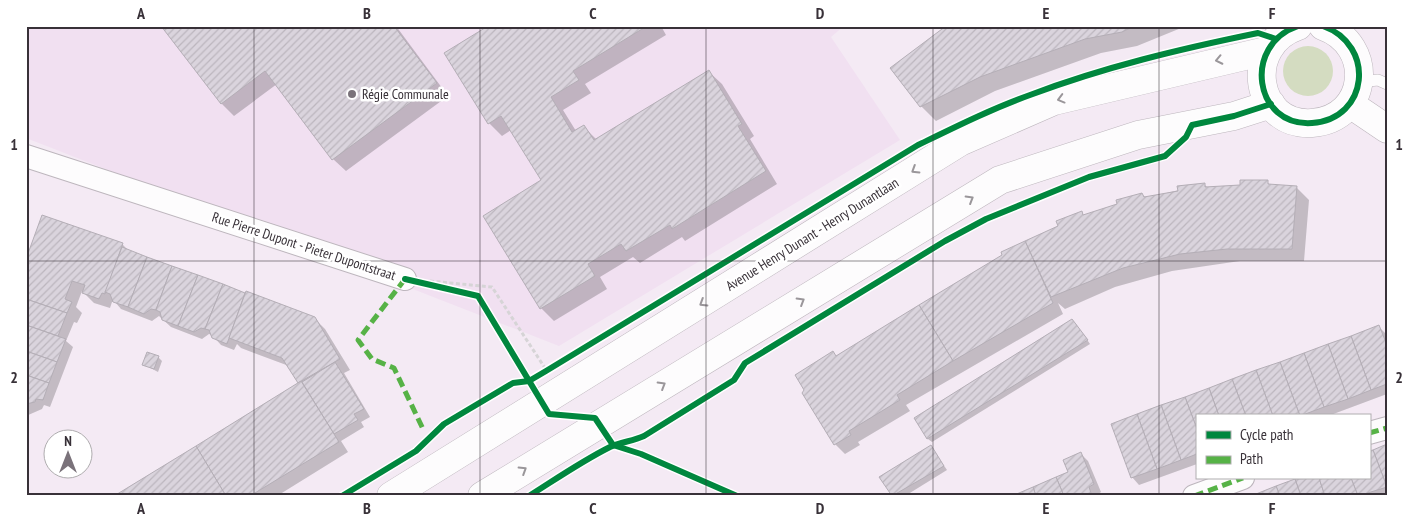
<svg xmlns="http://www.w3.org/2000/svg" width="1413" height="522" font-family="'PT Sans Narrow',sans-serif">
  <defs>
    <pattern id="building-hatch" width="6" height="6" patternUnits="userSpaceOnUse" patternTransform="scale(1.25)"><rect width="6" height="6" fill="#dad4dd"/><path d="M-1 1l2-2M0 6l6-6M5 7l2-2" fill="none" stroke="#bcb6be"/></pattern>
  </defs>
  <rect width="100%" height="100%" fill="#f4eaf4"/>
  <polygon fill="#f1e0f1" points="26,26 844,26 831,37 900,140 559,346 26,138"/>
  <circle fill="#d4dcc1" cx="1308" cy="71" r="25"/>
  <g fill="#0003">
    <polygon points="163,26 396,26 448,96 346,171 333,159 277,84 234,116 222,104"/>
    <polygon points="490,26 661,26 666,35 585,84 591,93 563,110 576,131 584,127 597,140 709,72 722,84 754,136 750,139 777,184 685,241 682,237 640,263 633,257 600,277 607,289 554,321 541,308 485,217 543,181 511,130 502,136 489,123 446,53"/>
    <polygon points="948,26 1186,26 1137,46 1101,53 995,91 936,121 921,106"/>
    <polygon points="1267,182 1271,186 1296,187 1309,200 1304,261 1240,261 1172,271 1115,287 1065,309 1058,303 1063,314 906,405 910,411 858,442 860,445 845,454 835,444 837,357 1004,255 1002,253 1059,226 1081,213 1085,216 1118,205 1142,194 1146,198 1204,184 1208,188 1241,186"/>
    <polygon points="43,216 123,245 129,251 314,318 325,329 350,370 344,373 370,417 361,422 364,427 341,441 348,452 277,496 116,496 300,383 289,366 241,348 237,344 234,350 221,345 212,335 209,334 202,339 171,327 159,316 152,321 121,309 115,302 112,302 110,308 94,303 82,291 76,307 82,313 77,323 74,322 66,341 73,347 50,407 44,405 42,409 26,416 26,262"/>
    <polygon points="1076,324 1090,344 932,442 928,439 915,418"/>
    <polygon points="1379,327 1387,335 1387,394 1328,416 1197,416 1197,464 1139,485 1132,477 1112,425"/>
    <polygon points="158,357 162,361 158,372 143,364"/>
    <polygon points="931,447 947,470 905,496 894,496 880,477"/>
    <polygon points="1387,447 1387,496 1257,496 1302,478 1369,478"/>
    <polygon points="1081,454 1088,461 1101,492 1096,496 1015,496 1069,472"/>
  </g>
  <g fill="url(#building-hatch)" stroke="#b4aeb6">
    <polygon points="161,26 394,26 437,83 332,160 265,71 221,104"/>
    <polygon points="488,26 647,26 573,71 579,80 551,97 572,132 584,125 594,140 709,70 742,124 738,126 766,171 672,229 670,225 626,251 621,244 588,264 595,276 540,309 483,216 541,180 501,116 488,124 444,53"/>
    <polygon points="946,26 1134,26 1122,32 1085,39 980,77 920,107 890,68"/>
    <polygon points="1240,180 1268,180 1268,184 1297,186 1292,249 1227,249 1180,254 1123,268 1051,297 1025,241 1058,226 1056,221 1082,211 1083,215 1117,204 1116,200 1142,193 1144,197 1178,191 1177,186 1205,183 1205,187 1240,185"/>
    <polygon points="42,215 123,243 105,294 102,293 99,299 82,293 85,285 72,281 65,299 72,302 67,313 26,299 26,259"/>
    <polygon points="1025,241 1053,303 953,361 919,305 1002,255 1001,252"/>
    <polygon points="122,247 147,257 128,307 113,302 110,294 105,292"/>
    <polygon points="147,257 172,266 156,310 151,309 144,314 128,307"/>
    <polygon points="172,266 198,275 178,326 162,320 160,312 156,310"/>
    <polygon points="198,275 223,284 205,329 201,328 194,332 178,326"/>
    <polygon points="223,284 245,293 227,344 212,338 209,330 205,329"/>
    <polygon points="246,291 315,317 340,359 298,383 282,358 229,338"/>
    <polygon points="26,299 67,313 58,336 26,325"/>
    <polygon points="919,305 953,361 897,395 900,400 849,431 851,435 834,445 802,393 804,390 795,375 833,351 836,356"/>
    <polygon points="1072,319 1088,340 927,439 914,418"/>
    <polygon points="26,325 66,339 57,362 26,351"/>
    <polygon points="1379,325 1387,345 1387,384 1371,390 1351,336"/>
    <polygon points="1351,336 1371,390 1348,399 1328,344"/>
    <polygon points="1328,344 1348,399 1324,407 1304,353"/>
    <polygon points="26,351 57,362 49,383 26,375"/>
    <polygon points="147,352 159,356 154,369 142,365"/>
    <polygon points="1304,353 1324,407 1300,416 1280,362"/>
    <polygon points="335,362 364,409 354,414 358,420 334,434 302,382"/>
    <polygon points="1280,362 1300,416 1273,416 1256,370"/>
    <polygon points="1256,370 1273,416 1246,416 1232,379"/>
    <polygon points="26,375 49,383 43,400 36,399 35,402 26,404"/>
    <polygon points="1232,379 1246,416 1219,416 1209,388"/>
    <polygon points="301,381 339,442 250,496 226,496 196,446"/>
    <polygon points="1209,388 1219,416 1197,416 1197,429 1185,397"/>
    <polygon points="1185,397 1197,429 1197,454 1181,460 1161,405"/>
    <polygon points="1161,405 1181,460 1157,469 1137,414"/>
    <polygon points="1137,414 1157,469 1131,478 1111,424"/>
    <polygon points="1387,444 1387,487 1373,450"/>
    <polygon points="931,445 944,466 892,496 879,477"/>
    <polygon points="196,446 226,496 114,496"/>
    <polygon points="1373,450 1387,487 1358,496 1351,478 1369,478 1369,451"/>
    <polygon points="1081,452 1094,484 1089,487 1092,496 1064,496 1056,477 1068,472 1063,460"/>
    <polygon points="1056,477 1064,496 1036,496 1033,487"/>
    <polygon points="1319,478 1325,496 1301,496 1295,479"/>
    <polygon points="1319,478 1351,478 1358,496 1325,496"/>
    <polygon points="1295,479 1301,496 1280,496 1276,486"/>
    <polygon points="1276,486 1280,496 1256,496 1256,494"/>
    <polygon points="1033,487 1036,496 1012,496"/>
  </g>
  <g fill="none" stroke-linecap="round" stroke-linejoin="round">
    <defs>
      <polyline id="service" points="1359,82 1378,80 1387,84"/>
      <g id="minor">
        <polyline points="26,156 405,279"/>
        <polyline points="1369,433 1387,428"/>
        <polyline points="1194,496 1243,478"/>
      </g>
      <g id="tertiary">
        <path d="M1298,26C1242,45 1254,127 1312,123C1369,119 1376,45 1323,26"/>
        <polyline points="1350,104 1387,129"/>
        <polyline points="391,496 960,142 1054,101 1266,51"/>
        <polyline points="482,496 1000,180 1138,135 1234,116 1271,104"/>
      </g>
    </defs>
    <use href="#service" stroke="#bdb6bd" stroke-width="12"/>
    <use href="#minor" stroke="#bdb6bd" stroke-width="24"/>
    <use href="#tertiary" stroke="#bdb6bd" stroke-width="29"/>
    <polyline stroke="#d6d4d6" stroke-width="3" stroke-dasharray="4 2.5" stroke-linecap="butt" points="430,281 492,287 545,368"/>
    <use href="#service" stroke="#fdfcfd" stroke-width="11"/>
    <use href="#minor" stroke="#fdfcfd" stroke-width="22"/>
    <use href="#tertiary" stroke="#fdfcfd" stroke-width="28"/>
    <g stroke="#56b246" stroke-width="5" stroke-dasharray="10 5" stroke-linecap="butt">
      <polyline points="405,279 358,340 372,359 394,368 423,429"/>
      <polyline points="1369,433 1387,428"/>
      <polyline points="1194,496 1243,478"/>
    </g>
    <defs>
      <g id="cycleway">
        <path d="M1298,26C1242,45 1254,127 1312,123C1369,119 1376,45 1323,26"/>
        <polyline points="405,279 478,296 549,414 595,418 613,445 641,454 737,496"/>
        <path d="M342,496L416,451L444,424L513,383L529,381L546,371L918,145C955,127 991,109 1030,95C1104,67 1180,49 1258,33L1276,39"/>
        <path d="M529,496C556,479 582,461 610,447C621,442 633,441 644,436L734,380L745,363L945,241L986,219L1089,177L1165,156L1186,137L1192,125L1234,116L1271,104"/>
      </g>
    </defs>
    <use href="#cycleway" stroke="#fff" stroke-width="9"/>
    <use href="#cycleway" stroke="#00873e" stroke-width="6"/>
  </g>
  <defs><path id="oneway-chevron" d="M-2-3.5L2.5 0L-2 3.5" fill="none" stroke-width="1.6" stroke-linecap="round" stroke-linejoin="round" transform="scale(1.25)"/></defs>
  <g stroke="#9a969a">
    <use href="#oneway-chevron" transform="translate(1219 60) rotate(168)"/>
    <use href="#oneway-chevron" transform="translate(1061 99) rotate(165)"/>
    <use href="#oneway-chevron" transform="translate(915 170) rotate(148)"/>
    <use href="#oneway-chevron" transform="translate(970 199) rotate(-31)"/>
    <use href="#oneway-chevron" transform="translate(801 301) rotate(-31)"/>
    <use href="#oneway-chevron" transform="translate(703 303) rotate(148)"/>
    <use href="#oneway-chevron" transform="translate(662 385) rotate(-31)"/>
    <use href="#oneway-chevron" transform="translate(523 470) rotate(-32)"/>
  </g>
  <path fill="none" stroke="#383138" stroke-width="1" stroke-opacity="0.55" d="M254,26V496M480,26V496M706,26V496M933,26V496M1159,26V496M26,261H1387"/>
  <circle fill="#7a727a" stroke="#fff" stroke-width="2" cx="352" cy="94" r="5"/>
  <g text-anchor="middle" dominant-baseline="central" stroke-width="5" stroke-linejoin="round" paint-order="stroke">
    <g font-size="14" fill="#383138" stroke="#fff" text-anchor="start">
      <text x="362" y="94">Régie Communale</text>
    </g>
    <g font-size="14" fill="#383138" stroke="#fff">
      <text transform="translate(812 234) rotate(-32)">Avenue Henry Dunant - Henry Dunantlaan</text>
      <text transform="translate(304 246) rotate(18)">Rue Pierre Dupont - Pieter Dupontstraat</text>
    </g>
  </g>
  <rect width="1413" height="522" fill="none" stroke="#ffffff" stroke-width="55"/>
  <rect x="1196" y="414" width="175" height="65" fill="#ffffff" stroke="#afadaf"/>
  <rect x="1206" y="431" width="25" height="8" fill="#00873e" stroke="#afadaf"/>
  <text x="1240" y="440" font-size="15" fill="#383138">Cycle path</text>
  <rect x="1206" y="456" width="25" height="8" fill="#56b246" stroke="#afadaf"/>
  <text x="1240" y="464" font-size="15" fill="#383138">Path</text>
  <g transform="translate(68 454)"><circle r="24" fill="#ffffff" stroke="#afadaf"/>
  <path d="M0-4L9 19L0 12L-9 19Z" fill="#7a727a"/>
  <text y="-8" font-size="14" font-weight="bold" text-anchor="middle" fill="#383138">N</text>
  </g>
  <rect x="28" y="28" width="1358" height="466" fill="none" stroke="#383138" stroke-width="2"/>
  <g font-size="16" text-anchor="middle" font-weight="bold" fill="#383138">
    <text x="141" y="19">A</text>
    <text x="367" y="19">B</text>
    <text x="593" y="19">C</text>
    <text x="820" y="19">D</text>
    <text x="1046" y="19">E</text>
    <text x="1272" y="19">F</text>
    <text x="14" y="150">1</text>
    <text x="1399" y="150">1</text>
    <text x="14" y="383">2</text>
    <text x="1399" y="383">2</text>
    <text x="141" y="514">A</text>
    <text x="367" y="514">B</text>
    <text x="593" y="514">C</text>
    <text x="820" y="514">D</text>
    <text x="1046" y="514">E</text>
    <text x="1272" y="514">F</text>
  </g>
</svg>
